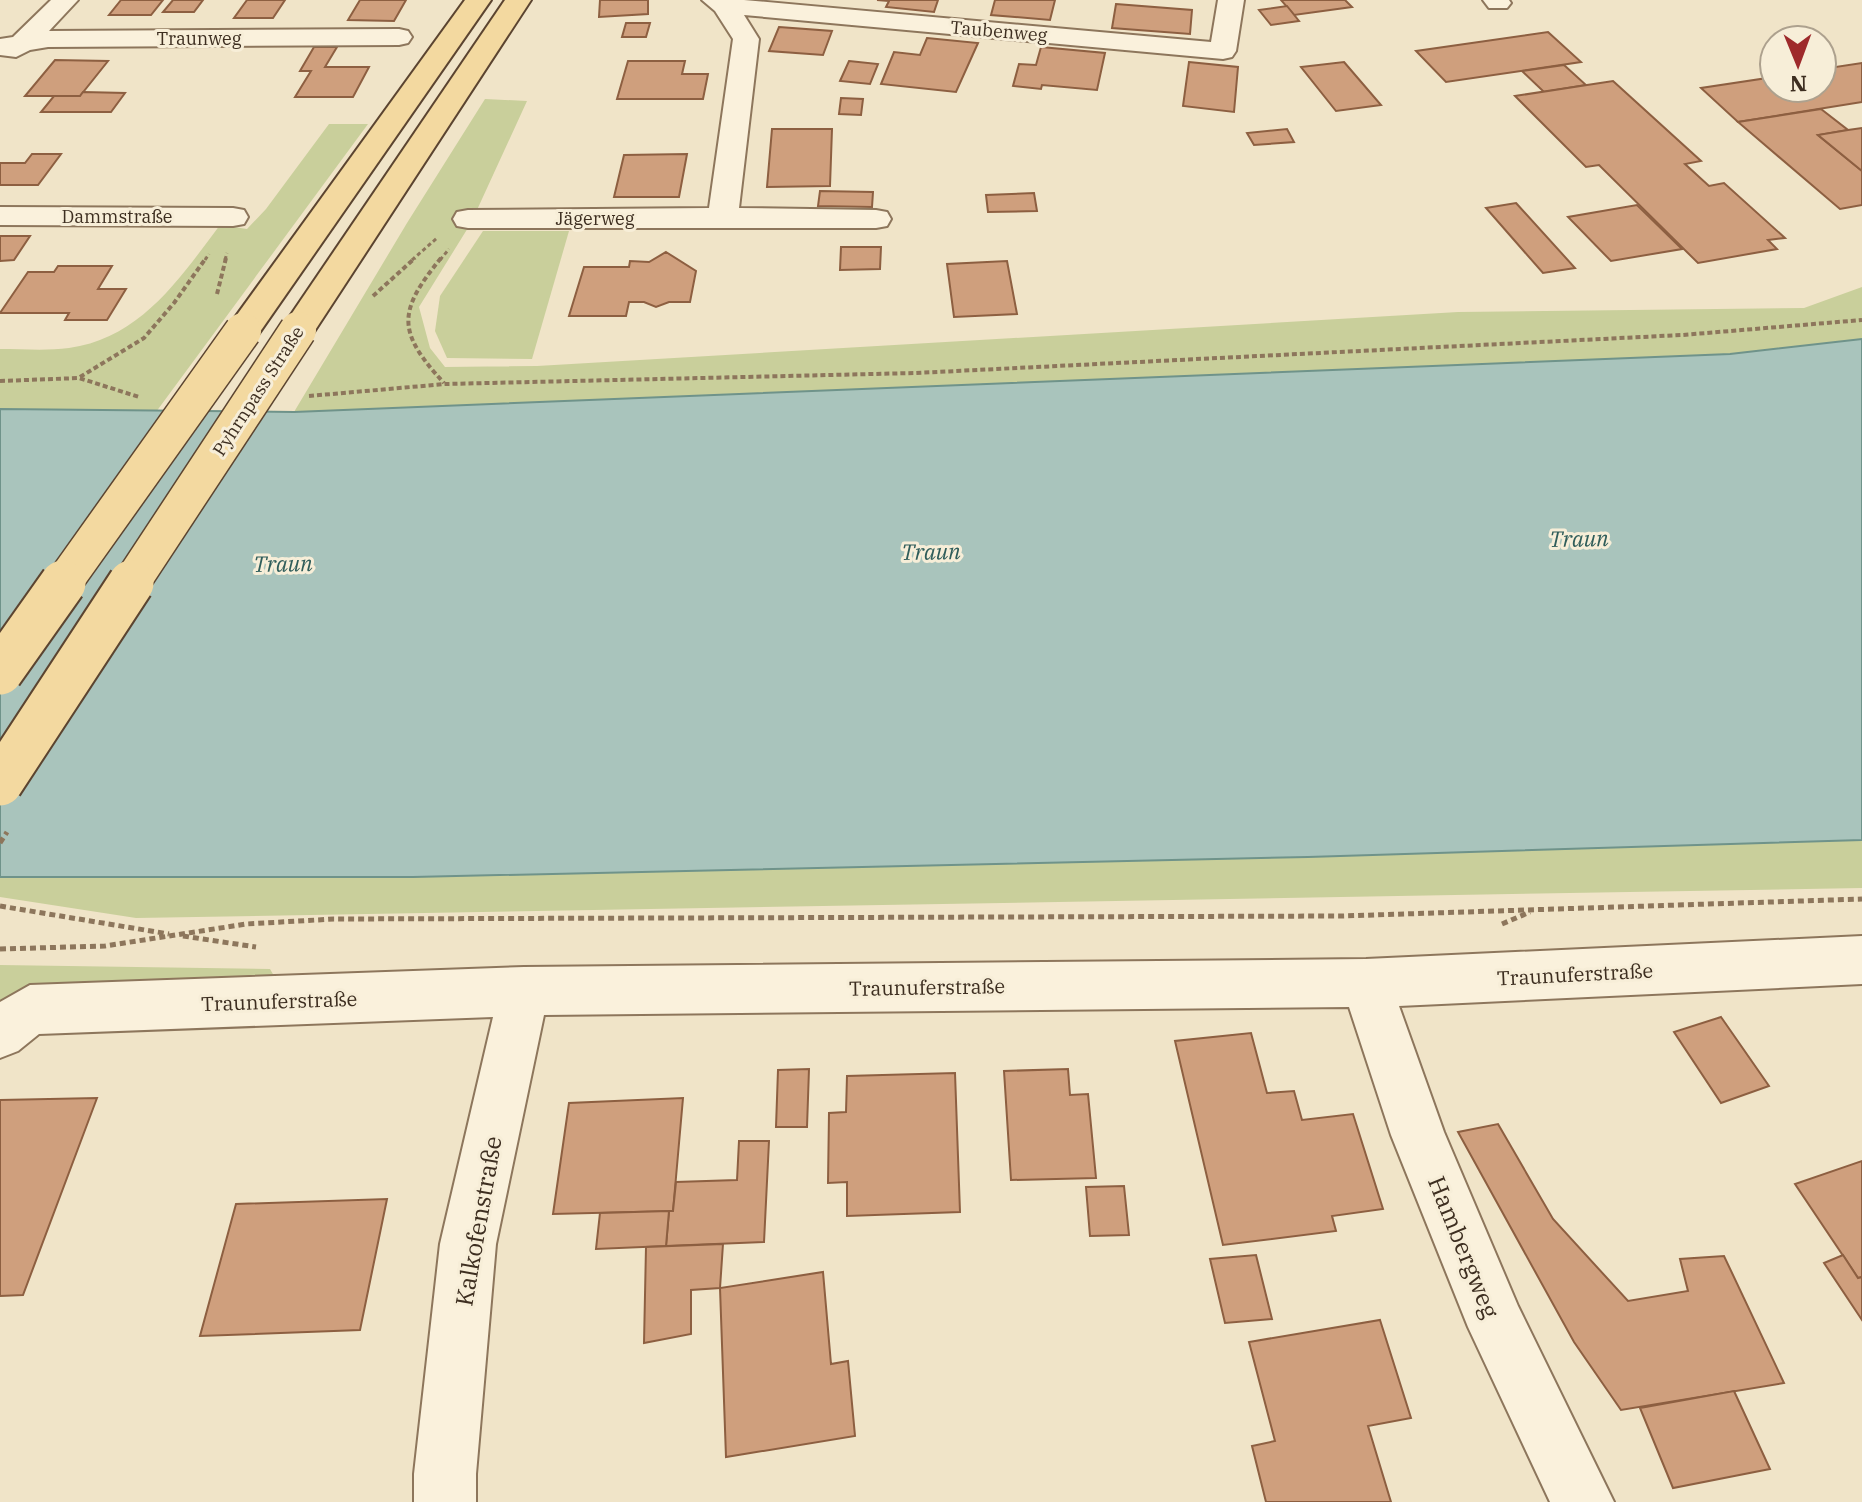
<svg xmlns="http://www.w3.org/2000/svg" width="1862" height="1502" font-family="'IBM Plex Serif',serif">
  <rect width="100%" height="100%" fill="#f0e4c8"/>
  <g fill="#c9cf9b">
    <polygon points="485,99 527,101 471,223 419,307 430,348 445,367 537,366 1458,312 1804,308 1862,287 1862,339 1730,354 294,412 407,223"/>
    <path d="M329,124H368L156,412L0,409V349C22,349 47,351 69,348C141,338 180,278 220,225L247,229L266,209Z"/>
    <polygon points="483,231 569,231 532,359 447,358 435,331 440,296"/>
    <polygon points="1862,840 1862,888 136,918 0,897 0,877 413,877 1308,857"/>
    <polygon points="0,965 270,969 300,1021 6,1030 0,1039"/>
  </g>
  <polygon fill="#a9c4bc" stroke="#6f938a" stroke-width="2" points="1862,339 1862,840 1308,857 413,877 0,877 0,409 294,412 1730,354"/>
  <g fill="#cf9f7d" stroke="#8d5f41" stroke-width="2">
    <polygon points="121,0 163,0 151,15 109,15"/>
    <polygon points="173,0 203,0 194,12 163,12"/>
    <polygon points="247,0 285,0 273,18 234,18"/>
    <polygon points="360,0 406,0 394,21 348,20"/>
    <polygon points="600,0 648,0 648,14 599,17"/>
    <polygon points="877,0 938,0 934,12 886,7 889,1"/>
    <polygon points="995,0 1055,0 1050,20 991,15"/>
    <polygon points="1281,0 1345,0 1352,7 1294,15"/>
    <polygon points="1116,4 1192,10 1190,34 1112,28"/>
    <polygon points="1287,6 1299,21 1271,25 1259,10"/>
    <polygon points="626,23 650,23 646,37 622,37"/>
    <polygon points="779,27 832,31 823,55 769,51"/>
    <polygon points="1548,32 1581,62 1446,82 1416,51"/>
    <polygon points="927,38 978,43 956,92 881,84 894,52 920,55"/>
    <polygon points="314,47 337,47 325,67 369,67 353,97 295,97 311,71 300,71"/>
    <polygon points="1041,47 1105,53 1097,90 1042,85 1041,89 1013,86 1019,64 1036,65"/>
    <polygon points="55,60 108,61 80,96 25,96"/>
    <polygon points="628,61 685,61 682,74 708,74 703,99 617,99"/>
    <polygon points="849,61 878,64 870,84 840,81"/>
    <polygon points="1189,62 1238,67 1234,112 1183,106"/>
    <polygon points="1344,62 1381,105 1336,111 1301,67"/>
    <polygon points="1862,63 1862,102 1738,122 1701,88 1774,77 1774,88 1822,88 1822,69"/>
    <polygon points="1564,65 1586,85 1544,92 1522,71"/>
    <polygon points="1613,81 1701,161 1685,164 1709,186 1724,183 1785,238 1768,240 1777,249 1698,263 1599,165 1586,167 1515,96"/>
    <polygon points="83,92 125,93 111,112 41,112 54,96 80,96"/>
    <polygon points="841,98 863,99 861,115 839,114"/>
    <polygon points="1821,109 1848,130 1818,135 1862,171 1862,205 1840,209 1738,122"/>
    <polygon points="1862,128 1862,171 1818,135 1848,130"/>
    <polygon points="772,129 832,129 830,186 767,187"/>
    <polygon points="1287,129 1294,142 1254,145 1247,133"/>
    <polygon points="32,154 61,154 38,185 0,185 0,163 25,163"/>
    <polygon points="687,154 679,197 614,197 624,155"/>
    <polygon points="820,191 873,192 872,207 818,206"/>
    <polygon points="1034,193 1037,211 988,212 986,195"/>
    <polygon points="1516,203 1575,268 1543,273 1486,208"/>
    <polygon points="1637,205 1682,249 1611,261 1568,217"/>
    <polygon points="0,236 30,236 14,260 0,261"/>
    <polygon points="841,247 881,247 880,269 840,270"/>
    <polygon points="666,252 696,271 690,302 669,302 656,307 644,302 629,302 626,316 569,316 584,267 629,267 630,261 649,262"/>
    <polygon points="1007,261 1017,314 954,317 947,264"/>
    <polygon points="58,266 112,266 98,289 126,289 107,320 65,320 69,313 0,313 28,272 54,272"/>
    <polygon points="1721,1017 1769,1086 1721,1103 1674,1032"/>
    <polygon points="1251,1033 1267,1093 1294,1091 1302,1120 1353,1114 1383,1209 1332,1216 1336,1231 1223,1245 1175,1041"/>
    <polygon points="809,1069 807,1127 776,1127 778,1070"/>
    <polygon points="1068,1069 1070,1095 1088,1094 1096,1178 1011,1180 1004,1071"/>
    <polygon points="955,1073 960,1212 847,1216 847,1182 828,1183 829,1113 846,1112 847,1076"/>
    <polygon points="97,1098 23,1295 0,1296 0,1100"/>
    <polygon points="683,1098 673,1211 553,1214 569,1103"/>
    <polygon points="1498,1124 1553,1219 1628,1301 1688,1291 1680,1259 1724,1256 1784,1383 1621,1410 1574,1342 1458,1132"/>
    <polygon points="739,1141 769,1141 764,1242 666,1246 669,1211 673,1211 676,1182 737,1180"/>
    <polygon points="1862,1161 1862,1277 1858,1278 1795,1184"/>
    <polygon points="1124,1186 1129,1235 1090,1236 1086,1187"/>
    <polygon points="387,1199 360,1330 200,1336 236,1204"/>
    <polygon points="669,1211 666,1246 596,1249 600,1213"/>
    <polygon points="723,1244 720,1288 691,1290 691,1334 644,1343 646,1247"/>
    <polygon points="1256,1255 1272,1319 1225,1323 1210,1259"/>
    <polygon points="1843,1255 1858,1278 1862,1277 1862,1320 1824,1263"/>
    <polygon points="823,1272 831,1364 848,1361 855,1436 726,1457 720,1288"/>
    <polygon points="1380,1320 1411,1418 1368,1426 1391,1502 1266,1502 1252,1446 1275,1441 1249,1342"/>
    <polygon points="1734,1391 1770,1469 1673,1488 1640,1408"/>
  </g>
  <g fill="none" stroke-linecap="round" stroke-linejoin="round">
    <defs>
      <g id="minor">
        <polygon points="51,0 78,0 49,31 399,29 408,31 412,37 408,43 399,45 48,47 30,50 16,57 0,55 0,39 13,37"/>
        <polygon points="702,0 744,0 1211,42 1218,0 1244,0 1236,51 1232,57 1223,59 744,15 759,39 739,208 876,210 887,212 891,219 887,226 876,228 468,228 457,226 453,219 457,212 468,210 709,208 733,39 715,11"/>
        <polygon points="1483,0 1509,0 1511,3 1507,8 1489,8"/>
        <polygon points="0,207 233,208 244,210 248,217 244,224 233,226 0,225"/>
        <polygon points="1862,936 1862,984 1399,1006 1444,1132 1518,1306 1614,1502 1550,1502 1468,1327 1391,1135 1349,1007 544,1015 496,1244 476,1474 476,1502 414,1502 414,1474 440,1244 493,1017 39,1034 18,1051 0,1058 0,1002 30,985 524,967 1366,959"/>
      </g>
      <g id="primary">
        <polygon points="465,0 491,0 255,339 243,342 231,339 226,331 231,323"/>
        <polygon points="505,0 531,0 310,338 298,341 286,338 281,330 286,322"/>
      </g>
    </defs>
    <use href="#minor" stroke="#8d765c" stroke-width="4"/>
    <use href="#primary" stroke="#5b4430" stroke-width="4"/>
    <g stroke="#8d765c" stroke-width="3" stroke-dasharray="4 3" stroke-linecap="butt">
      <polyline points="205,260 209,254"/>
      <polyline points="225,260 227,253"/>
      <polyline points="412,260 437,238"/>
      <polyline points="440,260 449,249"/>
    </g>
    <g stroke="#8d765c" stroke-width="4" stroke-dasharray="5 3" stroke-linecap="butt">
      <path d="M441,258C397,312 397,332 444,383"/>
      <polyline points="217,294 226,258"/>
      <polyline points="373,296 415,258"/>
      <polyline points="80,377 144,338 174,303 206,258"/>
      <polyline points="0,381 79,378 139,397"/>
      <polyline points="309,396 445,384 916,373 1682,335 1862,320"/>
    </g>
    <g stroke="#8d765c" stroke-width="5" stroke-dasharray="6 4" stroke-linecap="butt">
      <polyline points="0,906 169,934"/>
      <polyline points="1502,924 1530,912"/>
      <polyline points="183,936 256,947"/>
      <polyline points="0,949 105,946 246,924 334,919 1342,916 1862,899"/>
    </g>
    <use href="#minor" fill="#faf1dc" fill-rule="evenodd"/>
    <use href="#primary" fill="#f3d9a0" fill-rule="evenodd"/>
    <defs>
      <g id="primary-bridge-far1">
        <polyline points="62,585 243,331"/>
        <polyline points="130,585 298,330"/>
      </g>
      <g id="primary-bridge">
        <polyline points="0,672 63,583"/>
        <polyline points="0,783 131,583"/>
      </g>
    </defs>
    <use href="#primary-bridge-far1" stroke="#5b4430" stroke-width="39" stroke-linecap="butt"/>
    <use href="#primary-bridge" stroke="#5b4430" stroke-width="49" stroke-linecap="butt"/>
    <polyline stroke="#8d765c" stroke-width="5" stroke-dasharray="6 4" stroke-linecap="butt" points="0,843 7,832"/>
    <use href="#primary-bridge-far1" stroke="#f3d9a0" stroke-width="36"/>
    <use href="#primary-bridge" stroke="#f3d9a0" stroke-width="45"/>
  </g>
  <g text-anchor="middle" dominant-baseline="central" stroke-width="6" stroke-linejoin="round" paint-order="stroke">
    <g font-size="18" fill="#3d2e20" stroke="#f7eed8">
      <text transform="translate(999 31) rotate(5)">Taubenweg</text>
      <text x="199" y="38">Traunweg</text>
      <text x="117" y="216">Dammstraße</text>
      <text x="595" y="218">Jägerweg</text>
      <text transform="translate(258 391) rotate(-57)">Pyhrnpass Straße</text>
    </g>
    <g font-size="20" fill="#3d2e20" stroke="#f7eed8">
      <text transform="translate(1575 974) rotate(-3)">Traunuferstraße</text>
      <text transform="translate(927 987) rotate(-1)">Traunuferstraße</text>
      <text transform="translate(279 1001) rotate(-2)">Traunuferstraße</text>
    </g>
    <g font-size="22" font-style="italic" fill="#2f5d5a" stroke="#f7eed8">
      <text transform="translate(1579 538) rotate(-1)">Traun</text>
      <text transform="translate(931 551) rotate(-1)">Traun</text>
      <text transform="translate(283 563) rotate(-1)">Traun</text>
    </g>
    <g font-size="24" fill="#3d2e20" stroke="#f7eed8">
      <text transform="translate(478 1221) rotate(-80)">Kalkofenstraße</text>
      <text transform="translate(1464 1247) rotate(68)">Hambergweg</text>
    </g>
  </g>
  <g transform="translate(1798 64) rotate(179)"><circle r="38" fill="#f7eed8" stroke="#ada18e" stroke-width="2"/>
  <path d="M0-6L14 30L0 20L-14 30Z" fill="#9e2a2b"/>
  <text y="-12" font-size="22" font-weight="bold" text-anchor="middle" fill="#3d2e20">N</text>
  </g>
</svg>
